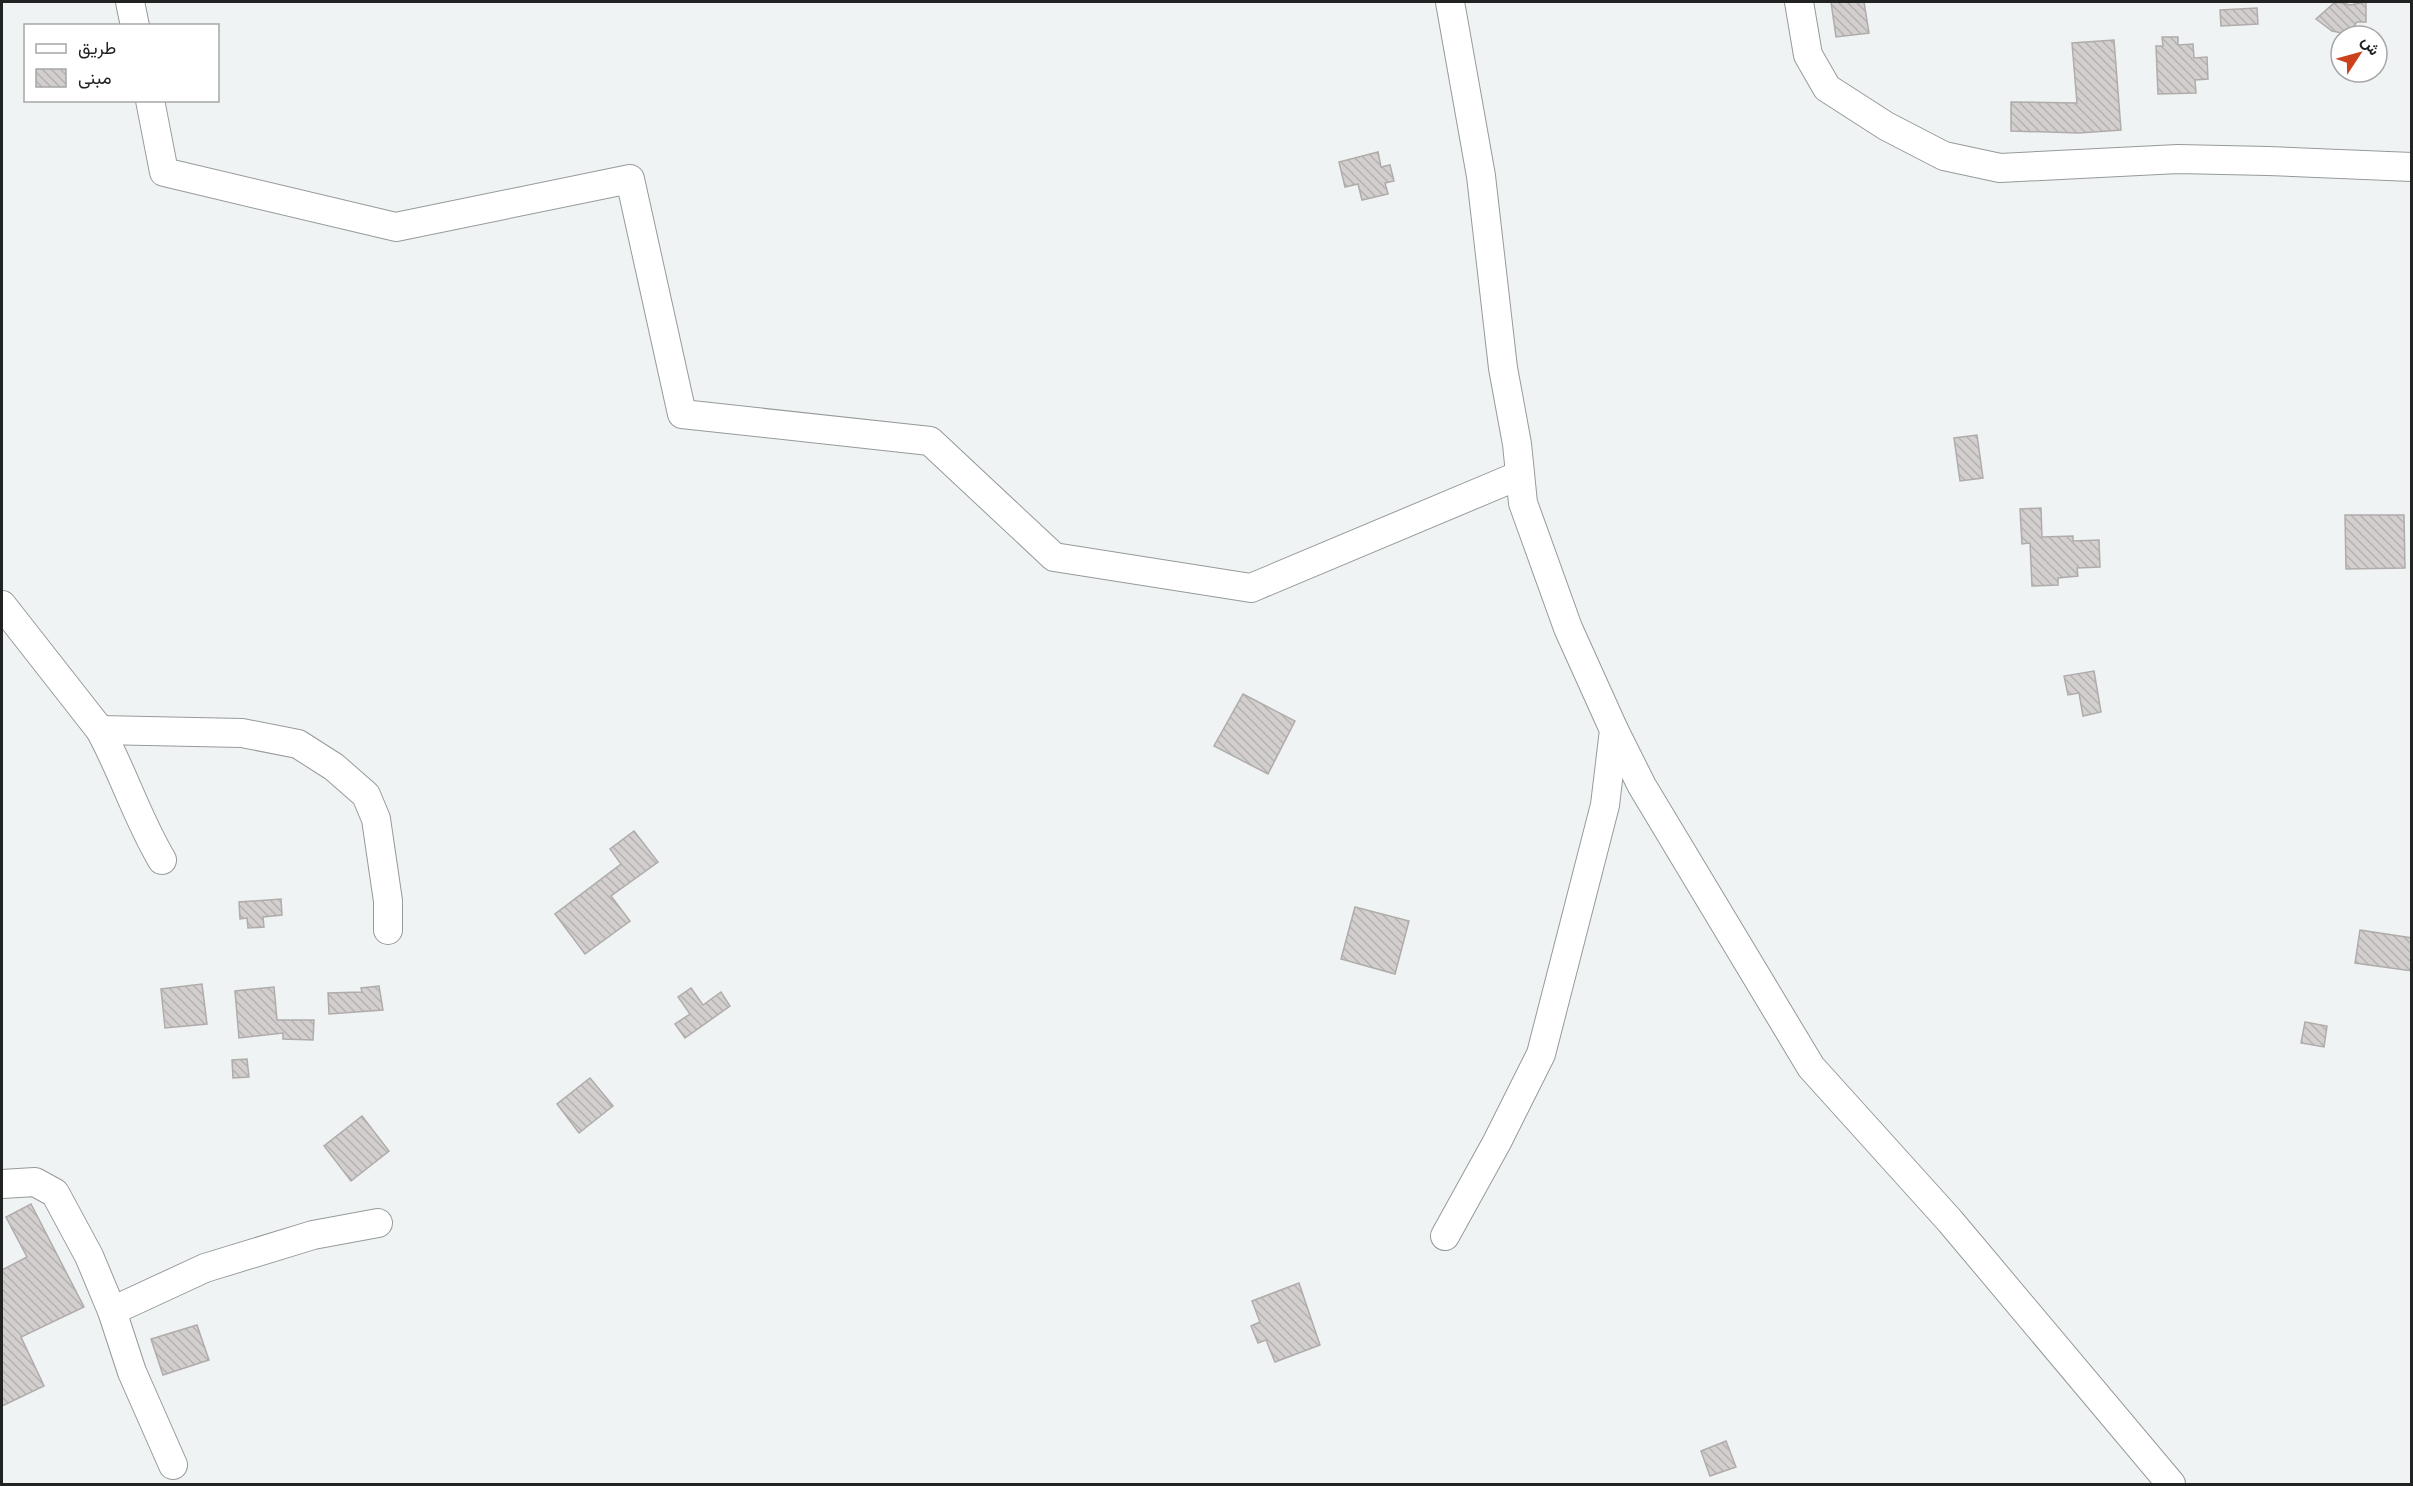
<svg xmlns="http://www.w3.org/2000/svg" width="2413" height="1486" font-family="Spectral,Vazirmatn,serif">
  <defs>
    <pattern id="building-back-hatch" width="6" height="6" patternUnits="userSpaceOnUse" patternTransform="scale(1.5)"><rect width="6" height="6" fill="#d3cfce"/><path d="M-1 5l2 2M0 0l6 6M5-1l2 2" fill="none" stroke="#b5b1b1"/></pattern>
  </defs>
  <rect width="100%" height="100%" fill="#eff3f3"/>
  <g fill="url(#building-back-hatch)" stroke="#b0acab" stroke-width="1.5">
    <polygon points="1831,2 1864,2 1869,33 1836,37"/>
    <polygon points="2338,2 2350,5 2366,2 2366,22 2357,22 2351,30 2342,33 2332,31 2316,19 2333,4"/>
    <polygon points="2257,8 2258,24 2221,26 2220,10"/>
    <polygon points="2162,37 2178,37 2178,45 2193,44 2194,58 2207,57 2208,79 2195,80 2196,93 2158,94 2156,46 2163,46"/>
    <polygon points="2114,40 2121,130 2079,133 2011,131 2011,102 2077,103 2072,43"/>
    <polygon points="1378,152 1381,167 1390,165 1394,181 1385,183 1388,194 1362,200 1358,184 1345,187 1339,162"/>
    <polygon points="1977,435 1983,478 1960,481 1954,438"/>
    <polygon points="2041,508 2042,537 2073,536 2073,541 2099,540 2100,567 2077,568 2078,576 2058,578 2058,585 2032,586 2030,543 2022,544 2020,509"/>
    <polygon points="2345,515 2404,515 2405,568 2346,569"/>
    <polygon points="2094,671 2101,712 2083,716 2079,693 2068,695 2064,676"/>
    <polygon points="1243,694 1295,721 1268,774 1214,746"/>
    <polygon points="634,831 658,862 611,896 630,921 585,954 555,914 621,864 610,849"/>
    <polygon points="281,899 282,915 263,917 264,927 248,928 247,918 240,919 239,902"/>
    <polygon points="1355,907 1409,921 1395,974 1341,959"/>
    <polygon points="2360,930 2412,938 2412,971 2355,963"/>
    <polygon points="202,984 207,1024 165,1028 161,989"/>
    <polygon points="379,986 383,1010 329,1014 328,993 362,992 361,988"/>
    <polygon points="274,987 277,1020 314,1020 313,1040 283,1039 283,1033 239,1038 235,991"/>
    <polygon points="691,988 703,1005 721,992 730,1006 685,1038 675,1024 690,1014 678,997"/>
    <polygon points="2305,1022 2327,1026 2324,1047 2301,1043"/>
    <polygon points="247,1059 249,1077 233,1078 232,1060"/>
    <polygon points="590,1078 613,1106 579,1133 557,1104"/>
    <polygon points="362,1116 389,1151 351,1181 324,1146"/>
    <polygon points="31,1204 84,1307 21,1337 44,1386 2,1406 2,1270 27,1257 6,1217"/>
    <polygon points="1299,1283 1320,1345 1275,1362 1266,1340 1258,1343 1251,1326 1260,1322 1252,1301"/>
    <polygon points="197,1325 209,1360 163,1375 151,1339"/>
    <polygon points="1726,1441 1736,1467 1710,1476 1701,1451"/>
  </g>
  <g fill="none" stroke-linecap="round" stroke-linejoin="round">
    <defs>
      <g id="minor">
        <polyline points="130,2 135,26"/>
        <polyline points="1799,2 1808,55 1827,88 1886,126 1944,156 2000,168 2178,159 2268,161 2412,167"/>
        <polyline points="150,100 164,172 396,227 630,179 682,414 930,441 1054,557 1251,588 1520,475"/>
        <path d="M2,605L100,730C123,772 137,818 162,860"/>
        <polyline points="100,730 242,733 298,744 334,767 366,795 376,819 388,901 388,930"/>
        <polyline points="1614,730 1642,786 1811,1067 1950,1221 2171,1484"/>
        <polyline points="2,1184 35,1182 55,1193 89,1256 112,1311 205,1268 313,1235 378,1223"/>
        <polyline points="1445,1236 1497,1142 1541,1054 1605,805 1614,730 1568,628 1523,503 1517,444 1503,368 1481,176 1450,2"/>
        <polyline points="112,1311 132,1372 173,1465"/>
      </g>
    </defs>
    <use href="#minor" stroke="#969a9a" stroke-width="30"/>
    <use href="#minor" stroke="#fff" stroke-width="28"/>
  </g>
  <rect width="2413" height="1486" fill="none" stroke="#212323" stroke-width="6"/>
  <rect x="24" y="24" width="195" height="78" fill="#ffffff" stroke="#a6a7a7" stroke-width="1.5"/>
  <rect x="36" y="44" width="30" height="9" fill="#ffffff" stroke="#a6a7a7" stroke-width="1.5"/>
  <text x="78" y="54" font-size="18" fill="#212323">طريق</text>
  <rect x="36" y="69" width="30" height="18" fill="url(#building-back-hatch)" stroke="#a6a7a7" stroke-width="1.5"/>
  <text x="78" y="84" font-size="18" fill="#212323">مبنى</text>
  <g transform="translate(2359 54) rotate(54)"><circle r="28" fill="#ffffff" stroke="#a6a7a7" stroke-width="1.5"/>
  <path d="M0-4.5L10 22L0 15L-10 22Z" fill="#cb421d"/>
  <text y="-9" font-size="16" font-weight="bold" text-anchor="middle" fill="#212323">ش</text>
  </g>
</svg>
